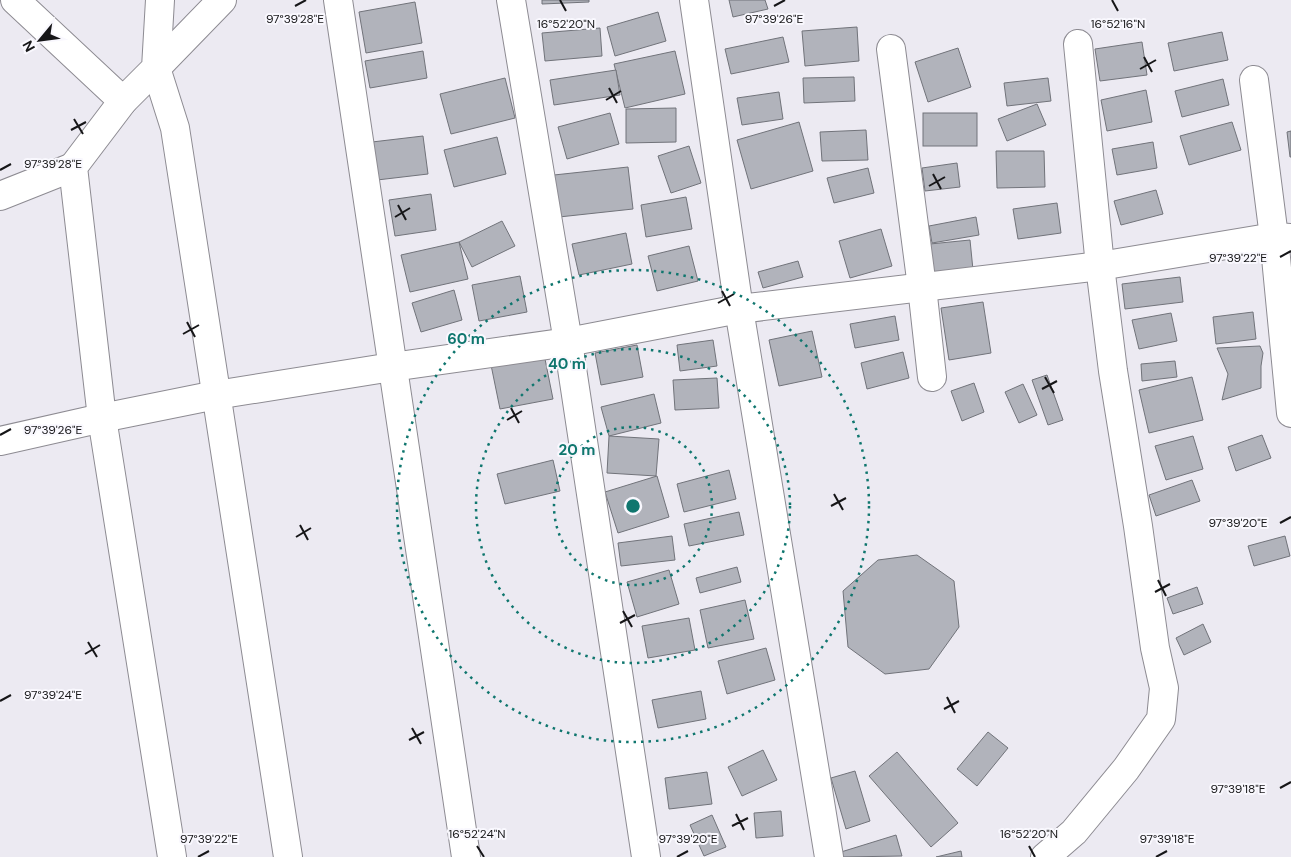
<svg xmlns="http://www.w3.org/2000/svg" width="1291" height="857" font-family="'DM Sans',sans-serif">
  <rect width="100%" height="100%" fill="#eceaf2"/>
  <g fill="#b1b3bb" stroke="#71737a">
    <polygon points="542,0 589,0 589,2 542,4"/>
    <polygon points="729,0 765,0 768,9 733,17"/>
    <polygon points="415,2 422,43 366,53 359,12"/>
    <polygon points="658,12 666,41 615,56 607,27"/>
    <polygon points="857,27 859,61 805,66 802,31"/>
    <polygon points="600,28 602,56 545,61 542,33"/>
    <polygon points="1222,32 1228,60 1174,71 1168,43"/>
    <polygon points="783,37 789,62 731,74 725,49"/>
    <polygon points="1142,42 1147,75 1100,81 1095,49"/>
    <polygon points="958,48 971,87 928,102 915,62"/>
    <polygon points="423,51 427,78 370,88 365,61"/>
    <polygon points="675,51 685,94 625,108 614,64"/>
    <polygon points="616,70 620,95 554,105 550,80"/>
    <polygon points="854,77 855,101 804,103 803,78"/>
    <polygon points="505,78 515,118 451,134 440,94"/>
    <polygon points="1048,78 1051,101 1007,106 1004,83"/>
    <polygon points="1223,79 1229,105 1182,117 1175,91"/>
    <polygon points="1146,90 1152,122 1107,131 1101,100"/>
    <polygon points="779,92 783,119 742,125 737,98"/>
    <polygon points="1037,104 1046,125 1007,141 998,119"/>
    <polygon points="676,108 676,142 626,143 626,109"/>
    <polygon points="610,113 619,144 567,159 558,127"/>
    <rect x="923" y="113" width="54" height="33"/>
    <polygon points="799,122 813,171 751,189 737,140"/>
    <polygon points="1232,122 1241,150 1189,165 1180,136"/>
    <polygon points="866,130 868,160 822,161 820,132"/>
    <polygon points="1291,131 1291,157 1290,157 1287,132"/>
    <polygon points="423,136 428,174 377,180 372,142"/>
    <polygon points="497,137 506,174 454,187 444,150"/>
    <polygon points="1153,142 1157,168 1117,175 1112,149"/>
    <polygon points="689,146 701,183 671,193 658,156"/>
    <polygon points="996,151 1044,151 1045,187 997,188"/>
    <polygon points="957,163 960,187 925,191 922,168"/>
    <polygon points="628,167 633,209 559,217 554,175"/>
    <polygon points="868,168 874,193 834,203 827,178"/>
    <polygon points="1156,190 1163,214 1121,225 1114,201"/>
    <polygon points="431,194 436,230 395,236 389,200"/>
    <polygon points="686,197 692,229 646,237 641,205"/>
    <polygon points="1057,203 1061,233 1018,239 1013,209"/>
    <polygon points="976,217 979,235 932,243 929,226"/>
    <polygon points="502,221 515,246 472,267 459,242"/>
    <polygon points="881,229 892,266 850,278 839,241"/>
    <polygon points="626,233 632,264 579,275 572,244"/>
    <polygon points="970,240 973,270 933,274 930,244"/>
    <polygon points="459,242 468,279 410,292 401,255"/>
    <polygon points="689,246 698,281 657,291 648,256"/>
    <polygon points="798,261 803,277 763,288 758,272"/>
    <polygon points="520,276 527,312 479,321 472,285"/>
    <polygon points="1180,277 1183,302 1125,309 1122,284"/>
    <polygon points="454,290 462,320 421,332 412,303"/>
    <polygon points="983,302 991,353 949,360 941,308"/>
    <polygon points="1253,312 1256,339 1216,344 1213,317"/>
    <polygon points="1171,313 1177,341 1139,349 1132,320"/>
    <polygon points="895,316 899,340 855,348 850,324"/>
    <polygon points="812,331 822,377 779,386 769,340"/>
    <polygon points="713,340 717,366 680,371 677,345"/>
    <polygon points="637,345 643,377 601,385 595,353"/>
    <polygon points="1260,346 1263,353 1261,366 1261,388 1222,400 1228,374 1217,348"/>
    <polygon points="543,349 553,399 500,409 490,360"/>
    <polygon points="903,352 909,378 867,389 861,363"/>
    <polygon points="1175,361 1177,377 1142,381 1141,364"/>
    <polygon points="1047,375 1063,420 1048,425 1032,380"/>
    <polygon points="1192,377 1203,420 1149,433 1139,390"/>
    <polygon points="717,378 719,408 675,410 673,380"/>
    <polygon points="974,383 984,412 962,421 951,391"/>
    <polygon points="1023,384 1037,415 1019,423 1005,392"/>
    <polygon points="654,394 661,423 609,436 601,407"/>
    <polygon points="1262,435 1271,458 1236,471 1228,447"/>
    <polygon points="609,436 659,439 656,476 607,473"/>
    <polygon points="1193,436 1203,469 1166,480 1155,446"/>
    <polygon points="553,460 560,491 505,504 497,474"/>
    <polygon points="729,470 736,499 684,512 677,484"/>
    <polygon points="657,476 669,517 618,533 605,492"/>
    <polygon points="1192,480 1200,501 1156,516 1149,495"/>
    <polygon points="739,512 744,535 689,546 684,524"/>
    <polygon points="672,536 675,560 621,566 618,543"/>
    <polygon points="1285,536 1290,556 1254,566 1248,546"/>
    <polygon points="917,555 954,581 959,627 929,669 885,674 848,647 843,591 878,560"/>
    <polygon points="737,567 741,582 700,593 696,578"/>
    <polygon points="669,570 679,604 637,617 627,582"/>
    <polygon points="1197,587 1203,604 1173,614 1167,598"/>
    <polygon points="745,600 754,639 708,648 700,610"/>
    <polygon points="689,618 695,650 648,658 642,626"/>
    <polygon points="1203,624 1211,642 1184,655 1176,638"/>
    <polygon points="766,648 775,680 727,694 718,661"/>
    <polygon points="701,691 706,719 658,728 652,700"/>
    <polygon points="988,732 1008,748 977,786 957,769"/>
    <polygon points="763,750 777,780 742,796 728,767"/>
    <polygon points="897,752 958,823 931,847 869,776"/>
    <polygon points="855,771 870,821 846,829 831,778"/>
    <polygon points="707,772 712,804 669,809 665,778"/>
    <polygon points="781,811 783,836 756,838 754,813"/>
    <polygon points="712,815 726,847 704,856 690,825"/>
    <polygon points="896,835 902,856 843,857 841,852"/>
    <polygon points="961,851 962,857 936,857"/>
  </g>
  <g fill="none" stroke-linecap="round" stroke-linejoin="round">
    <defs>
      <g id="street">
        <polyline points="15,0 123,101"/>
        <polyline points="222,0 156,68 175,128 288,857"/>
        <polyline points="338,0 466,857"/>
        <polyline points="511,0 568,342 646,857"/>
        <polyline points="694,0 739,309 829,857"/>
        <polyline points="891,49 922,287 932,377"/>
        <polyline points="1254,80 1274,237 1291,413"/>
        <polyline points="0,196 73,167"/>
        <polyline points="0,441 102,418 216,395 392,367 568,342 739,309 1100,266 1274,237 1291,238"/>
        <polyline points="1045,857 1074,832 1126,769 1161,719 1164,688 1155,648 1138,526 1113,371 1100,266 1078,44"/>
      </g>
      <polyline id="secondary" points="160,0 156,68 123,101 73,167 102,418 172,857"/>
    </defs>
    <use href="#street" stroke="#8d8b92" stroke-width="30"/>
    <use href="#secondary" stroke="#8d8b92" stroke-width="30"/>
    <use href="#street" stroke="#fff" stroke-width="28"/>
    <use href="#secondary" stroke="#fff" stroke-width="28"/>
  </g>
  <path fill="none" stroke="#161618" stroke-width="2" d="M560,0L566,11M1112,0L1118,11M295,6L306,0M774,6L785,0M1144,57L1152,72M1140,69L1156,60M609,88L617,103M606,100L621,91M74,119L83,134M71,130L86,122M0,170L11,164M933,174L941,189M929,186L945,177M398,205L406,220M395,217L410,208M1280,257L1291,251M722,291L730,306M718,303L734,294M187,322L195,337M183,334L199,325M1045,377L1054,393M1042,389L1057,381M511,408L519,423M507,420L522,411M0,435L11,429M834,494L843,510M831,506L846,498M1280,523L1291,517M300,525L308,540M296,537L311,528M1158,580L1166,596M1155,592L1170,584M623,611L632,627M620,623L635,615M88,642L97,657M85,654L100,645M947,697L955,713M0,701L11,695M944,709L959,701M412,728L421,744M409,740L424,732M1280,788L1291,782M736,814L744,830M732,826L748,818M477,846L484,857M1029,846L1035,857M198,857L209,851M677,857L688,851M1156,857L1167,851"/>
  <g fill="none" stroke="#0f766e" stroke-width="2.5" stroke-dasharray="2.5 5">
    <circle cx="633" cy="506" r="79"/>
    <circle cx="633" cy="506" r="157"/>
    <circle cx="633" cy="506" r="236"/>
  </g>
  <g font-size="12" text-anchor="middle" fill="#161618" stroke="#f9f8fe" stroke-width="4" stroke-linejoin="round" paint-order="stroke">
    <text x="295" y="23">97°39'28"E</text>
    <text x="774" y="23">97°39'26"E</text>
    <text x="566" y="28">16°52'20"N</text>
    <text x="1118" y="28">16°52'16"N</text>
    <text x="53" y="168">97°39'28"E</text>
    <text x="1238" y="262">97°39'22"E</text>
    <text x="53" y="434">97°39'26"E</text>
    <text x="1238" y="527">97°39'20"E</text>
    <text x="53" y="699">97°39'24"E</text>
    <text x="1238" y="793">97°39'18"E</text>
    <text x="477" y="838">16°52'24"N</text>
    <text x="1029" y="838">16°52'20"N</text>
    <text x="209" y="843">97°39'22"E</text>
    <text x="688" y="843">97°39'20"E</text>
    <text x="1167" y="843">97°39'18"E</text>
  </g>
  <circle cx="633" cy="506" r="8" fill="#0f766e" stroke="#f9f8fe" stroke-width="2.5"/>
  <g font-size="15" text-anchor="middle" font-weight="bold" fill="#0f766e" stroke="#f9f8fe" stroke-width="4" stroke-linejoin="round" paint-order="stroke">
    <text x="466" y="344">60 m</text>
    <text x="567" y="369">40 m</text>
    <text x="577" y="455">20 m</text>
  </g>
  <g transform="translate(40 40) rotate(241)" stroke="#f9f8fe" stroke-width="4" paint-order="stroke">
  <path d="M0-4L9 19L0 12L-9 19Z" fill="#161618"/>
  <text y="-8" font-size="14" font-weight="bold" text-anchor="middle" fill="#161618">N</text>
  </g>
</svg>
